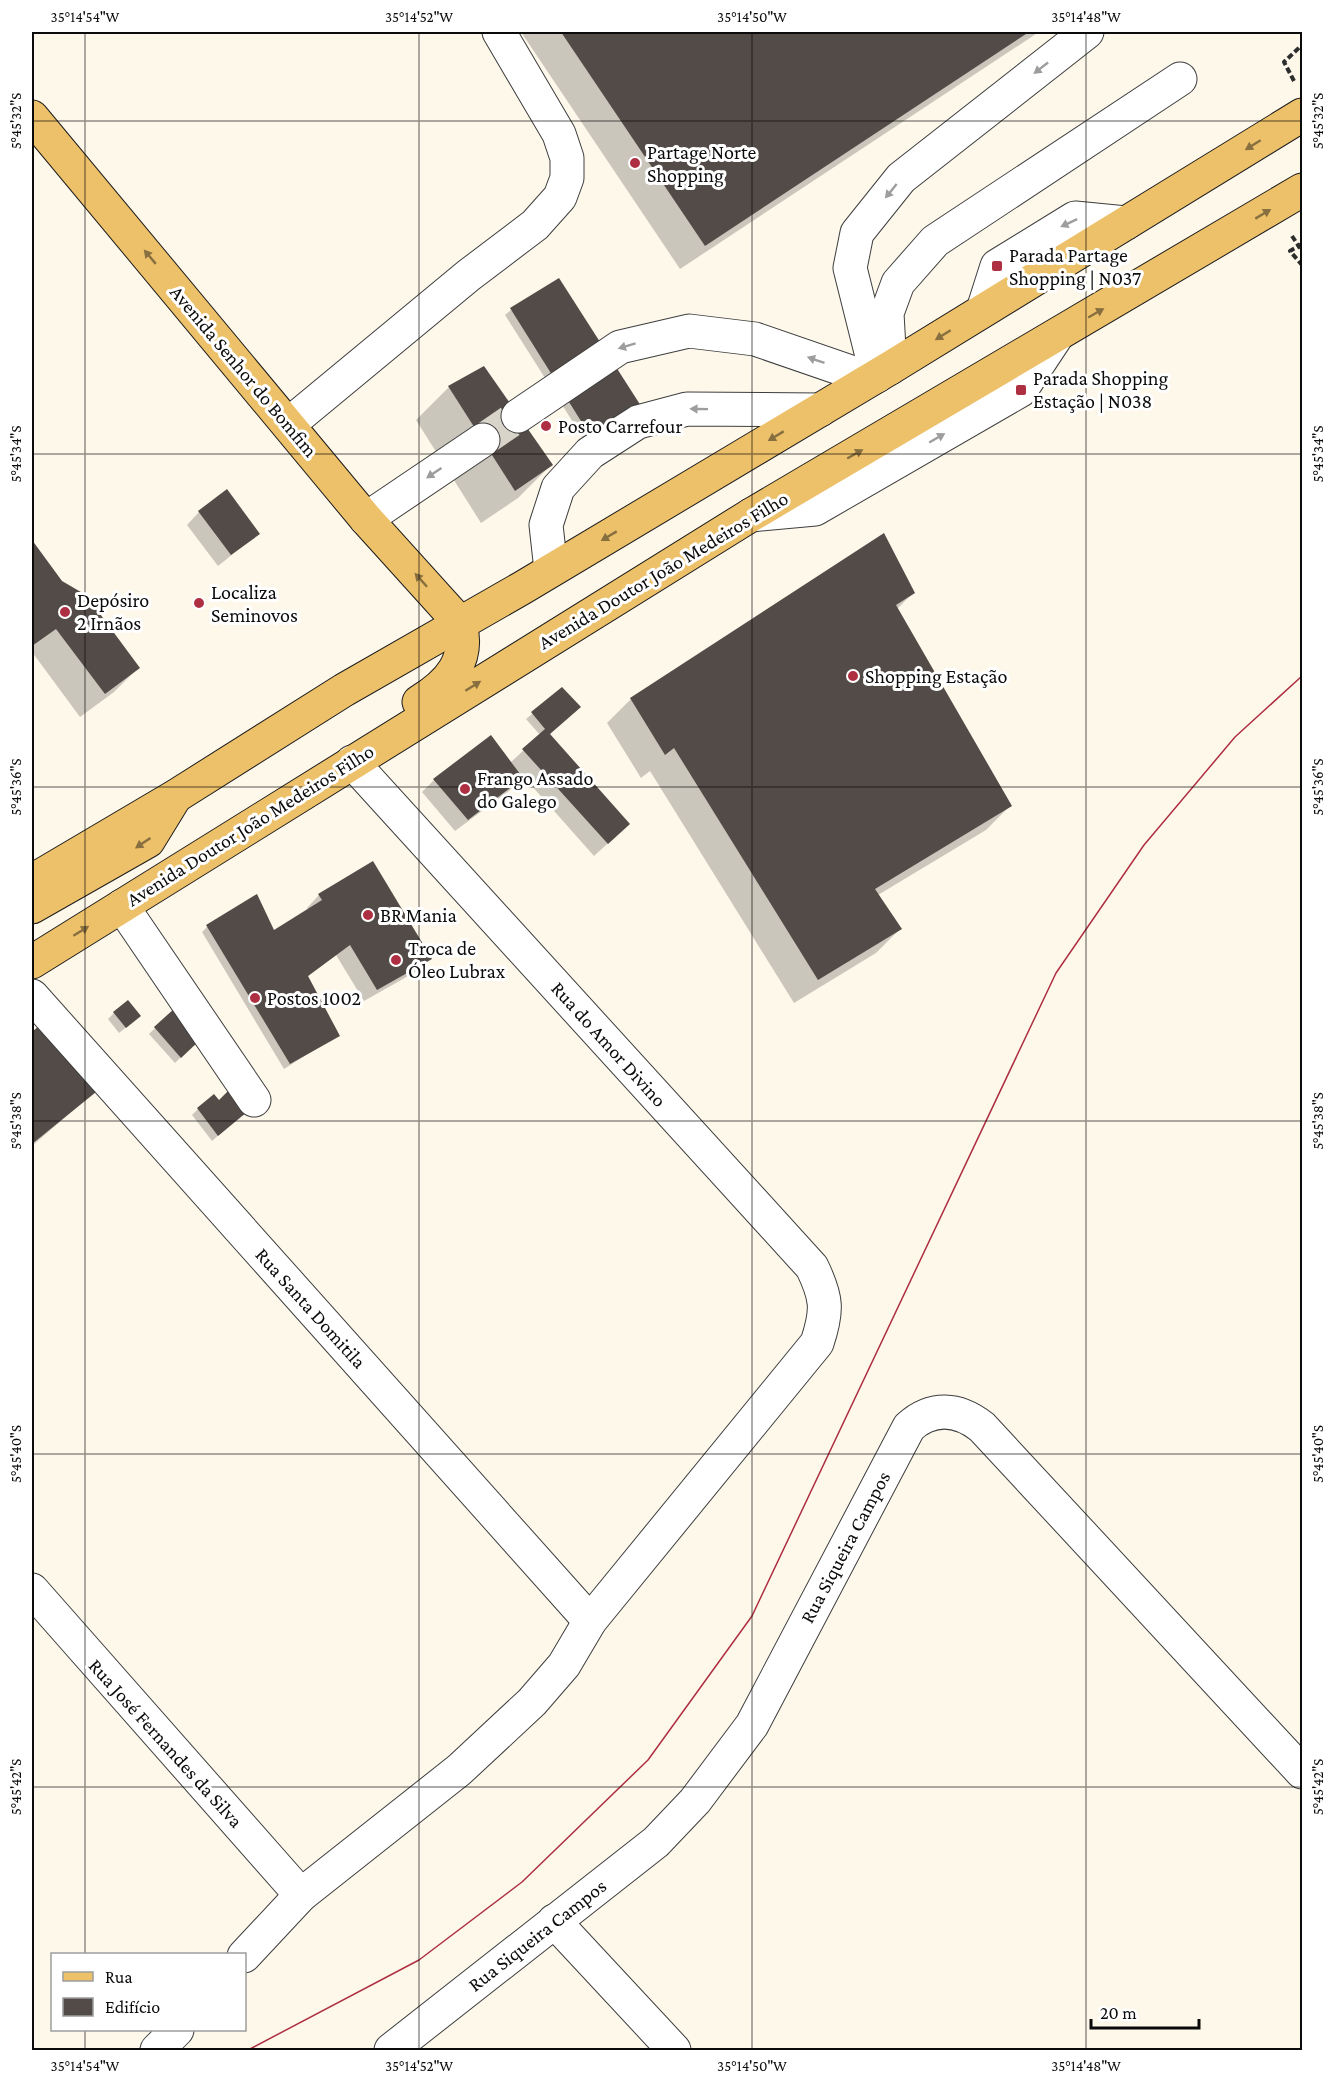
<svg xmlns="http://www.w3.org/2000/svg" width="1334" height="2082" font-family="'Crimson Pro',serif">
  <rect width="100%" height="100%" fill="#fdf8ea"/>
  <g fill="#0003">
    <polygon points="521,32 1039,32 680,269"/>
    <polygon points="511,310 639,406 585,441 505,315"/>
    <polygon points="449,387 551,465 518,498 481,523 416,420"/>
    <polygon points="199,512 258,534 218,566 187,525"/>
    <polygon points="32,542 61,582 138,668 114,692 80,717 32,652"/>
    <polygon points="913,593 897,609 1010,806 986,830 878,895 900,929 876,953 794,1003 650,771 641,778 607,723 631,699"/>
    <polygon points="562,689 548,734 616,836 594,856 523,776 509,791 455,831 422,792 434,780 510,763 540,735 526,719"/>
    <polygon points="319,895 430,959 417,971 364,1001 336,955 307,977 338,1035 284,1069 202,932 207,927 274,932 308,910 307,908"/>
    <polygon points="174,1010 198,1040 175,1063 149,1034"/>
    <polygon points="114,1013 133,1022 119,1033 108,1019"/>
    <polygon points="40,1028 94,1092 32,1146 32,1034"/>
    <polygon points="198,1109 239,1117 212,1141 192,1115"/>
  </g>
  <g fill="#524b48">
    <polygon points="561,32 1029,32 705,246"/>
    <polygon points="559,278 641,406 591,437 510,308"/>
    <polygon points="484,366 553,465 515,491 448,386"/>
    <polygon points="227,489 260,534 231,555 198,511"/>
    <polygon points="884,533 915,593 896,605 1012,806 875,889 902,929 818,980 674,748 665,755 630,698"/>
    <polygon points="32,540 62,581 86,595 140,668 105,694 56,629 32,646"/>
    <polygon points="562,687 581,707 550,734 630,824 608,844 522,749 545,729 531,712"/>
    <polygon points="491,735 523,778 468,820 433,779"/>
    <polygon points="373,861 432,959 377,990 350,945 308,976 340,1036 290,1064 206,925 257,894 274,930 322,900 318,894"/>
    <polygon points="128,1000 141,1016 126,1028 113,1012"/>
    <polygon points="175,1008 200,1040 181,1058 154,1027"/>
    <polygon points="40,1025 96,1092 32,1144 32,1032"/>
    <polygon points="232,1087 247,1112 218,1136 197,1108 214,1094 219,1100"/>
  </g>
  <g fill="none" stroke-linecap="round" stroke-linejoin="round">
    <polyline stroke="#d9d4c9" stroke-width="33" stroke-dasharray="33 16" stroke-linecap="butt" points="483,440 518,416"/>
    <defs>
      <g id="minor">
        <polyline points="983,310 997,266 1075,218 1126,223"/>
        <polyline points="890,368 887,313 898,283 935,241 1180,79"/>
        <polyline points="877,376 850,268 857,233 901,178 1087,32"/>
        <polyline points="518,416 620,347 689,331 755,339 871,379"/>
        <polyline points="289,424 469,275 535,225 560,197 567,178 567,158 559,134 499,32"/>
        <polyline points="751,515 815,509 1021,390 1056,337"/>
        <polyline points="366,519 483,440"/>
        <polyline points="551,570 546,525 558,488 590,453 638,422 687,409 820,410"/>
        <polyline points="122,906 254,1100"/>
        <polyline points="32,996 590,1621"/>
        <polyline points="32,1590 301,1895"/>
        <polyline points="554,1921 674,2050"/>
        <path d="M244,1956L301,1895L459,1770L532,1702L564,1665L590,1621L817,1343C828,1310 827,1298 812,1267L352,762"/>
        <polyline points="157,2050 177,2030"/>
        <path d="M391,2050L656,1842L695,1801L752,1725L909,1427C932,1406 958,1408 982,1427L1302,1772"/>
      </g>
      <g id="major">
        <path d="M32,117L366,519L460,623C470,660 450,683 419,702"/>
        <polyline points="32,881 176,796 344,690 522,588 890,368 1302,115"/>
        <polyline points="32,907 148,841 175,797"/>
        <polyline points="32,962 751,515 1302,190"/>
      </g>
    </defs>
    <use href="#minor" stroke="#3e3e3e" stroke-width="35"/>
    <use href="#major" stroke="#1c1c1c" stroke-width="35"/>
    <g stroke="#2d2d2d" stroke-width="4" stroke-dasharray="6 3" stroke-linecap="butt">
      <polyline points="1294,81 1284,62 1302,45"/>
      <polyline points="1292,236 1302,251"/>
    </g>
    <use href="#minor" stroke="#fff" stroke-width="33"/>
    <use href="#major" stroke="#edc06a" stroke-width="33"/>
    <polyline stroke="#ae2f42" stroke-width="1.5" points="248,2050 419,1960 522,1882 648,1760 752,1616 1056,973 1144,845 1235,737 1302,676"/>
    <polyline stroke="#2d2d2d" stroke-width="4" stroke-dasharray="6 3" stroke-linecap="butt" points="1302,244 1290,251 1302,265"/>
  </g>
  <defs><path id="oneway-solid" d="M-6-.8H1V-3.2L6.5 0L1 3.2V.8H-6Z" transform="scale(1.5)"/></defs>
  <g fill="#9d9d9d">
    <use href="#oneway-solid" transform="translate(1041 68) rotate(142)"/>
    <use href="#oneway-solid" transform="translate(891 191) rotate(129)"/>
    <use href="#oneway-solid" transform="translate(1069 223) rotate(155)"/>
    <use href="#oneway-solid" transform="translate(627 346) rotate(163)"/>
    <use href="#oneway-solid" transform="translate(816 360) rotate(-161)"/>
    <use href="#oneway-solid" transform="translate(699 409) rotate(-179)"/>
    <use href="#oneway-solid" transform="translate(937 438) rotate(-30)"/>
    <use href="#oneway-solid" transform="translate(434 473) rotate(146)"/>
  </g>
  <g fill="#876f3f">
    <use href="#oneway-solid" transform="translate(1253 145) rotate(148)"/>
    <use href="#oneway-solid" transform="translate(1263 214) rotate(-31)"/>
    <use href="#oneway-solid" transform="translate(150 257) rotate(-130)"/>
    <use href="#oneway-solid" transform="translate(1096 313) rotate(-30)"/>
    <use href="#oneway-solid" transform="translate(943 335) rotate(148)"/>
    <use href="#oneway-solid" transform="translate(776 436) rotate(149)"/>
    <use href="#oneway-solid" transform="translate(855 454) rotate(-30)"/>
    <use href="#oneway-solid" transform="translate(609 536) rotate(149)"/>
    <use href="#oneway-solid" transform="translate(421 580) rotate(-132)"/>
    <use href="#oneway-solid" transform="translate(473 686) rotate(-32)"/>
    <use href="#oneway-solid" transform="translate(143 843) rotate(146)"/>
    <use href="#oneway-solid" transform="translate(81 931) rotate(-32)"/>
  </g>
  <path fill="none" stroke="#0b0b0b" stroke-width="1.5" stroke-opacity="0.45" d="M85,32V1954M419,32V2050M752,32V2050M1086,32V2050M32,121H1302M32,454H1302M32,787H1302M32,1121H1302M32,1454H1302M32,1787H1302M85,2030V2050"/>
  <g fill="#ae2f42" stroke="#fff" stroke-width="2">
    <circle cx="635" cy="163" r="6"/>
    <rect x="991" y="260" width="12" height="12" rx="3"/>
    <rect x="1015" y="384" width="12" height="12" rx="3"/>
    <circle cx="546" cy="426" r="6"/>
    <circle cx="199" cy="603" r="6"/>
    <circle cx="65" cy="612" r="6"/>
    <circle cx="853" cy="676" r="6"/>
    <circle cx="465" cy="789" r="6"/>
    <circle cx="368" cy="915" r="6"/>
    <circle cx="396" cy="960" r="6"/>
    <circle cx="255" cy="998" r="6"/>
  </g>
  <g text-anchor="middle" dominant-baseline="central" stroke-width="6" stroke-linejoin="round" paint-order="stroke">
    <g font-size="20" fill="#0b0b0b" stroke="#fff" text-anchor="start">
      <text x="647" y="152">Partage Norte<tspan x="647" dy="23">Shopping</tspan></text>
      <text x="1009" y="255">Parada Partage<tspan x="1009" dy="23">Shopping | N037</tspan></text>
      <text x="1033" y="378">Parada Shopping<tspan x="1033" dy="23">Estação | N038</tspan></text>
      <text x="558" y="426">Posto Carrefour</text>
      <text x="211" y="592">Localiza<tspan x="211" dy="23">Seminovos</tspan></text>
      <text x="77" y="600">Depósiro<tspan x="77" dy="23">2 Irnãos</tspan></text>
      <text x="865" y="676">Shopping Estação</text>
      <text x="477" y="778">Frango Assado<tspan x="477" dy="23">do Galego</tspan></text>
      <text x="380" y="915">BR Mania</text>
      <text x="408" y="948">Troca de<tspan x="408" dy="23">Óleo Lubrax</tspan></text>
      <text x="267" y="998">Postos 1002</text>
    </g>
    <g font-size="20" fill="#0b0b0b" stroke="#fff">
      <text transform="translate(244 371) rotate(50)">Avenida Senhor do Bomfim</text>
      <text transform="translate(663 570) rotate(-31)">Avenida Doutor João Medeiros Filho</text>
      <text transform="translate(250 825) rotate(-32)">Avenida Doutor João Medeiros Filho</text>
      <text transform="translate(609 1044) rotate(48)">Rua do Amor Divino</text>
      <text transform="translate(311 1308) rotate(48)">Rua Santa Domitila</text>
      <text transform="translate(845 1547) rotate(-62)">Rua Siqueira Campos</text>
      <text transform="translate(166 1743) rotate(48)">Rua José Fernandes da Silva</text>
      <text transform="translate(537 1935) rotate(-38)">Rua Siqueira Campos</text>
    </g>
  </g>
  <rect width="1334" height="2082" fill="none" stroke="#ffffff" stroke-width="66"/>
  <rect x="51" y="1953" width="195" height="78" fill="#ffffff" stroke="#9d9d9d" stroke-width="1.5"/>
  <rect x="63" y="1972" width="30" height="9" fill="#edc06a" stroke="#9d9d9d" stroke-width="1.5"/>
  <text x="105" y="1983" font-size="18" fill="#0b0b0b">Rua</text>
  <rect x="63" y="1998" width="30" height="18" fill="#524b48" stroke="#9d9d9d" stroke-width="1.5"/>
  <text x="105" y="2013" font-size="18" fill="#0b0b0b">Edifício</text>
  <path d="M1091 2019v9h108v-9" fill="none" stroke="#0b0b0b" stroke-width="3"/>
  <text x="1100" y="2019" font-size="18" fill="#0b0b0b" stroke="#ffffff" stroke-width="4.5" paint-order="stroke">20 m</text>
  <rect x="33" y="33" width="1268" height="2016" fill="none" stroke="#0b0b0b" stroke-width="2"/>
  <g font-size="15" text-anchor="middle" fill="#0b0b0b">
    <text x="85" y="22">35°14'54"W</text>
    <text x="419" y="22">35°14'52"W</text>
    <text x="752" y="22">35°14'50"W</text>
    <text x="1086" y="22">35°14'48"W</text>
    <text transform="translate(16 121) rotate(-90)" y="5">5°45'32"S</text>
    <text transform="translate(1318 121) rotate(-90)" y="5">5°45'32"S</text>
    <text transform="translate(16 454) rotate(-90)" y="5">5°45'34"S</text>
    <text transform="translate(1318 454) rotate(-90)" y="5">5°45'34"S</text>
    <text transform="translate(16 787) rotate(-90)" y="5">5°45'36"S</text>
    <text transform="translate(1318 787) rotate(-90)" y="5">5°45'36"S</text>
    <text transform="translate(16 1121) rotate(-90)" y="5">5°45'38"S</text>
    <text transform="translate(1318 1121) rotate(-90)" y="5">5°45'38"S</text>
    <text transform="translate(16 1454) rotate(-90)" y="5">5°45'40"S</text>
    <text transform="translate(1318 1454) rotate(-90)" y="5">5°45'40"S</text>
    <text transform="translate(16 1787) rotate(-90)" y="5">5°45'42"S</text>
    <text transform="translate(1318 1787) rotate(-90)" y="5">5°45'42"S</text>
    <text x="85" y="2071">35°14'54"W</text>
    <text x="419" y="2071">35°14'52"W</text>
    <text x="752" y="2071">35°14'50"W</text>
    <text x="1086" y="2071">35°14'48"W</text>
  </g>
</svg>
